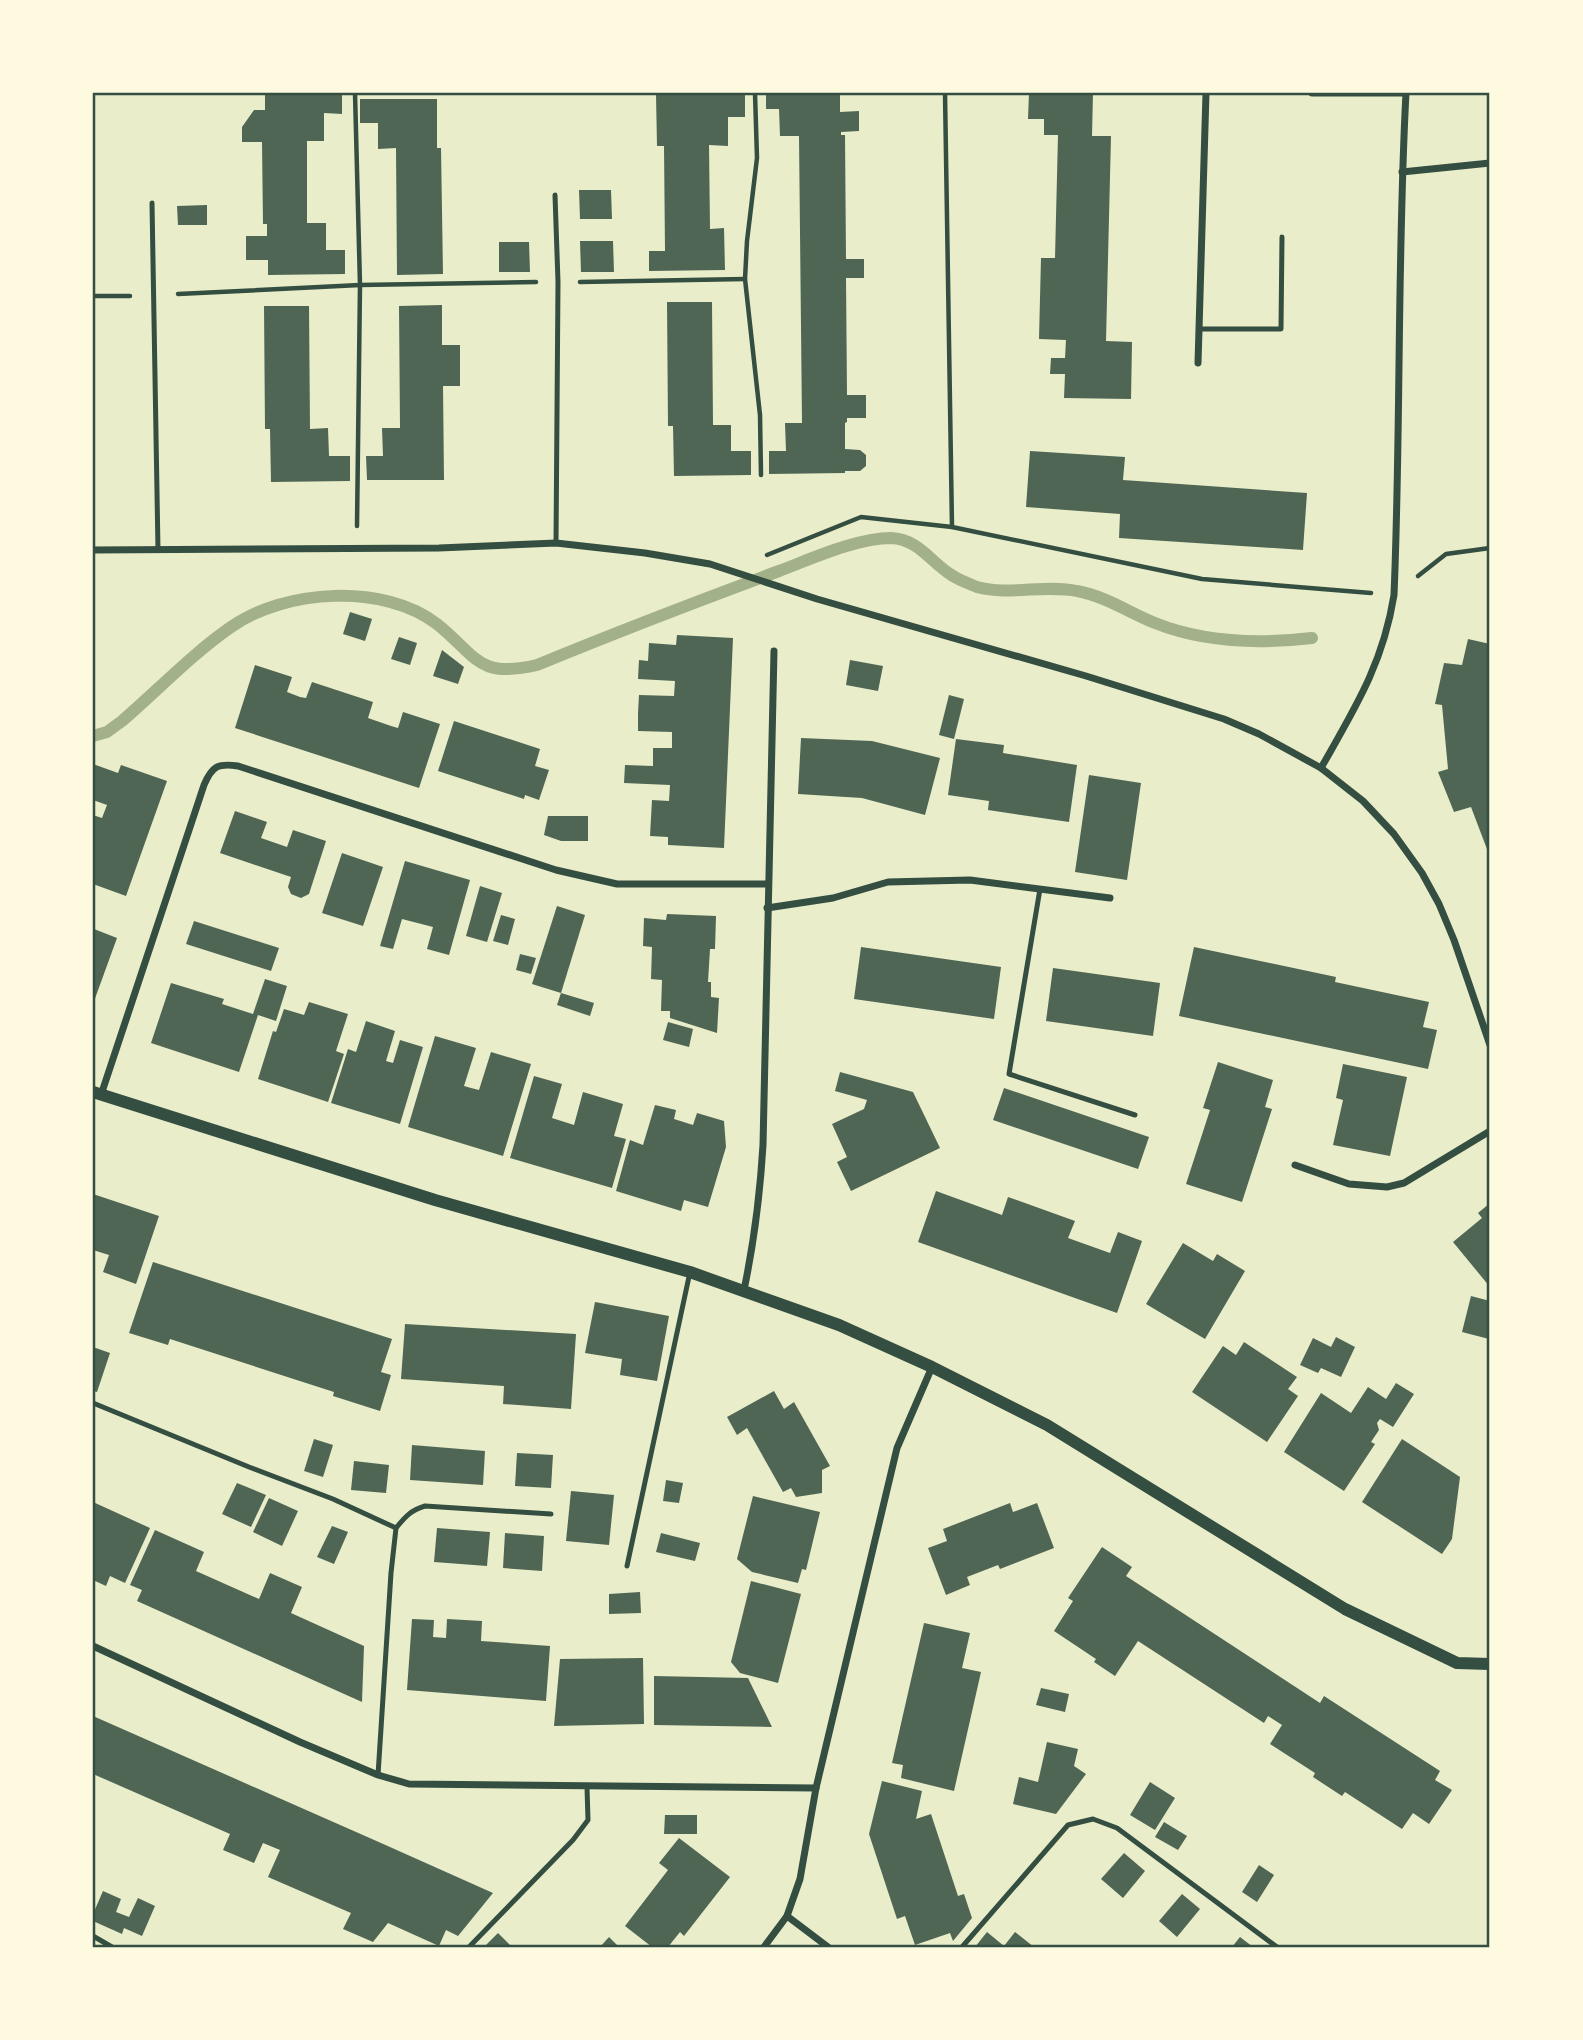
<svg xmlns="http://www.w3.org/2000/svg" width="1583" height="2040" font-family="Jost,sans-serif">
  <rect width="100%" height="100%" fill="#e9edc9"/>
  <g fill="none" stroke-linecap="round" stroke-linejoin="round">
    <path stroke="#a3b18a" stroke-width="12" d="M93,736L107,732L122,721C158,690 192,654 231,627C285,589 384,583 437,624C477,656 477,679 537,665C617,632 698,601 779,571C811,559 857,538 891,538C919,539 931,563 953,576C959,580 970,584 977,587C1010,596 1044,584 1077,591C1105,596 1130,613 1155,623C1205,643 1260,644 1312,638"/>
  </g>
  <g fill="#4f6655">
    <polygon points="265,93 342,93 342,114 324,113 324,141 307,141 307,223 326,223 326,250 345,250 345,274 268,275 268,260 246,260 246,236 267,236 267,224 263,224 262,142 242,142 242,127 254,110 265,110"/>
    <polygon points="766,93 840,93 840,112 859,111 859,131 841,132 841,135 845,135 846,259 864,259 864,278 846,278 847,395 866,395 866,418 847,418 847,422 845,423 845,449 860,450 866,455 866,466 860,471 845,471 845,473 769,474 769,451 786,451 785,423 802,423 799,136 780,136 779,109 766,109"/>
    <polygon points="1029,93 1093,93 1092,136 1111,136 1106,341 1132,342 1131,399 1064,398 1065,374 1050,374 1051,358 1065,358 1066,340 1039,339 1041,258 1055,258 1058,135 1044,135 1044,119 1028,119"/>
    <polygon points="745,94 745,117 728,117 728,146 709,145 710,229 724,228 725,270 649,271 649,251 665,251 664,146 657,146 656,95"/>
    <polygon points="360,99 437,99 437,148 441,148 443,274 397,275 396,148 378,149 378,123 360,123"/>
    <polygon points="579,190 611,190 612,219 580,219"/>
    <polygon points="207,205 207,225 178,225 177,206"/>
    <polygon points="580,241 613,241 614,272 581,272"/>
    <polygon points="499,242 529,242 530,272 499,272"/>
    <polygon points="667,302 712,302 713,425 731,425 731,451 751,451 751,475 674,476 673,426 668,426"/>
    <polygon points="442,305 442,345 460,345 460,386 443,386 444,480 367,480 366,456 383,456 382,428 400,428 399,306"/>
    <polygon points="264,306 309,306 310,429 328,428 329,456 350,456 350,481 271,482 270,429 265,429"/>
    <polygon points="1030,451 1125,457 1123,480 1307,493 1303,550 1119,538 1120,514 1026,507"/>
    <polygon points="350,612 372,619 365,641 343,634"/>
    <polygon points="677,635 733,638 724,848 668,845 668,837 650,836 652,800 669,801 670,785 624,783 625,765 653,766 653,748 672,748 672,732 638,731 638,713 639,695 674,696 675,681 638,679 639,660 648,661 649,643 676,645"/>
    <polygon points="399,637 417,643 410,665 391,659"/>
    <polygon points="1468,639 1490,644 1490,857 1471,807 1454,812 1438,772 1448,769 1442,705 1435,704 1444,663 1462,665"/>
    <polygon points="442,650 464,667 458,684 433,676"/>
    <polygon points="850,660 883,666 878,691 846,685"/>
    <polygon points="255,665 292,677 287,692 300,697 306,698 312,682 373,702 368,718 391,726 398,728 403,712 440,724 419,788 235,728"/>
    <polygon points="949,695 964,699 954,739 939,735"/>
    <polygon points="454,721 540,749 535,766 549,770 539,800 525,795 524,799 438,771"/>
    <polygon points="801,738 872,741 940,758 925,815 862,798 798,794"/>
    <polygon points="956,739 1004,745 1003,753 1077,765 1069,822 988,810 989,801 948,795"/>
    <polygon points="93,764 118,773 121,765 167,781 126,896 93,884 93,815 102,818 107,805 93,800"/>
    <polygon points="1089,775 1141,783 1127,880 1075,872"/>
    <polygon points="235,811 267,822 261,838 287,847 293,830 326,841 309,894 301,898 291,894 288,887 291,877 220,853"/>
    <polygon points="548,816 588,816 588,841 561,841 544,835"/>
    <polygon points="342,853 383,867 363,926 322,913"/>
    <polygon points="405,861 470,880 449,955 427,949 433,927 402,919 393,949 380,946"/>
    <polygon points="480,886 502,893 487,942 466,936"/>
    <polygon points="557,906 585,915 561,993 532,984"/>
    <polygon points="667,914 716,916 715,949 710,949 708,982 711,982 711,997 719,998 717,1033 670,1018 670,1011 661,1011 662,980 651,979 652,947 643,946 644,918 666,920"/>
    <polygon points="501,915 515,919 508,945 493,941"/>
    <polygon points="194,921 279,948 271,971 186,944"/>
    <polygon points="94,929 117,938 93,1004 93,932"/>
    <polygon points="861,947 1001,967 994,1019 854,999"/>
    <polygon points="1194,947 1336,977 1335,982 1429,1002 1423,1027 1437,1030 1428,1069 1179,1016"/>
    <polygon points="520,954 536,958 531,974 516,970"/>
    <polygon points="1053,968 1160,983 1153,1036 1046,1021"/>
    <polygon points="265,979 287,986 276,1021 258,1015 239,1072 151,1043 171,983 224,999 222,1004 253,1014"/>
    <polygon points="561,993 594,1003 590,1016 557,1005"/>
    <polygon points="309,1002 348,1014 336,1051 344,1054 328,1102 258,1079 273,1031 276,1032 284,1009 304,1015"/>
    <polygon points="366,1021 395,1031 386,1061 393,1063 400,1040 423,1047 400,1124 331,1103 348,1049 356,1052"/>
    <polygon points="668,1022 693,1029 689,1047 663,1040"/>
    <polygon points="435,1036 476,1048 464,1086 471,1088 479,1090 491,1052 531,1064 503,1156 408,1127"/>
    <polygon points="1218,1062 1273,1080 1265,1107 1272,1109 1242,1202 1186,1184 1210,1110 1203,1108"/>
    <polygon points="1343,1064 1407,1077 1390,1156 1333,1145 1343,1100 1336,1098"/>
    <polygon points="840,1072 913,1092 940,1148 851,1191 837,1162 847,1157 832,1124 864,1109 867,1100 835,1091"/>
    <polygon points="534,1076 562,1084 552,1118 574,1125 583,1092 623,1104 614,1136 626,1139 612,1188 510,1158"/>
    <polygon points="1004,1088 1149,1137 1138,1169 993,1120"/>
    <polygon points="655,1105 676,1110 674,1119 693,1125 697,1113 724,1121 726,1147 708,1207 684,1200 681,1211 616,1191 630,1140 643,1145"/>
    <polygon points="936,1191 1002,1215 1008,1197 1075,1221 1068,1238 1110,1253 1118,1232 1142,1241 1117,1313 918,1242"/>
    <polygon points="93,1194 159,1216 136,1284 103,1272 109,1255 93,1250"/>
    <polygon points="1490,1203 1490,1287 1453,1242 1482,1218 1478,1213"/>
    <polygon points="1183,1243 1213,1261 1217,1254 1245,1271 1205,1339 1146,1304"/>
    <polygon points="153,1262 392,1339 381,1372 391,1375 380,1411 333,1396 334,1392 170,1339 168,1345 129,1333"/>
    <polygon points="1471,1296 1490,1301 1489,1339 1462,1332"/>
    <polygon points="595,1302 669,1316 657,1381 620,1375 622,1359 585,1353"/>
    <polygon points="405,1324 576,1334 571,1409 503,1404 504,1386 401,1379"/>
    <polygon points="1336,1337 1355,1347 1341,1377 1321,1368 1318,1373 1300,1365 1313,1338 1331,1347"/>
    <polygon points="1244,1342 1297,1377 1288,1389 1298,1396 1267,1442 1192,1392 1223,1346 1236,1355"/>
    <polygon points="93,1347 110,1353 97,1392 93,1391"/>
    <polygon points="1396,1383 1414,1394 1393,1427 1380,1419 1377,1423 1379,1430 1371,1442 1375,1444 1344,1491 1284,1452 1321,1393 1351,1413 1368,1387 1386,1399"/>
    <polygon points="774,1391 784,1409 794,1402 830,1466 822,1470 822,1493 796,1497 791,1488 783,1492 747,1428 737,1435 727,1417"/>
    <polygon points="314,1439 333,1445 323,1477 304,1471"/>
    <polygon points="1402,1439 1460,1477 1452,1539 1442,1554 1362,1502"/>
    <polygon points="412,1445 485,1451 483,1485 410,1480"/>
    <polygon points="517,1453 553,1455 551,1488 515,1486"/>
    <polygon points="354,1461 389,1465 386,1493 351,1490"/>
    <polygon points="666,1480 683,1483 679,1503 663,1501"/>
    <polygon points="237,1483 266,1495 251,1527 222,1514"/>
    <polygon points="571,1491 614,1495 609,1545 566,1541"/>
    <polygon points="753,1496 820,1512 806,1570 802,1569 798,1583 752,1572 737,1559"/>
    <polygon points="269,1498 298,1511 282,1546 253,1532"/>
    <polygon points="93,1502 150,1528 125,1583 110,1576 106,1586 93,1580"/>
    <polygon points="1010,1503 1013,1512 1037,1503 1054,1548 1000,1569 998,1565 967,1577 970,1585 946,1595 928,1548 947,1541 943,1529"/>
    <polygon points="332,1526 348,1532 334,1564 317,1557"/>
    <polygon points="437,1528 490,1532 487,1566 434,1562"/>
    <polygon points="155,1530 204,1552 196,1571 259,1599 270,1573 302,1587 291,1613 364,1646 362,1702 137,1601 142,1590 130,1585"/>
    <polygon points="505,1533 544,1536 542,1571 503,1568"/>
    <polygon points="661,1533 700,1543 695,1561 656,1552"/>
    <polygon points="1102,1547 1132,1567 1126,1576 1320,1703 1324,1696 1440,1771 1435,1780 1452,1790 1429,1824 1413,1813 1402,1829 1345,1792 1342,1796 1313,1777 1315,1773 1270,1744 1282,1725 1268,1716 1264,1723 1138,1641 1115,1676 1094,1662 1096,1659 1054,1631 1073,1601 1068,1598"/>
    <polygon points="751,1581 801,1594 778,1683 740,1673 731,1662"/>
    <polygon points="640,1592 641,1613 609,1614 609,1594"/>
    <polygon points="412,1619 434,1620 433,1637 446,1638 447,1619 482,1621 481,1641 550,1646 546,1701 407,1690"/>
    <polygon points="924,1623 970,1633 962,1668 981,1672 954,1791 901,1778 903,1765 892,1763"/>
    <polygon points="643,1658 644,1724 554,1726 560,1659"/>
    <polygon points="654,1676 748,1678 772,1727 654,1725"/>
    <polygon points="1041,1688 1069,1694 1065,1712 1036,1705"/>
    <polygon points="93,1716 381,1843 493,1893 458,1936 446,1930 439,1946 388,1923 373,1942 343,1929 351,1913 268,1877 280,1850 263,1843 254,1863 223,1850 230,1834 93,1774"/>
    <polygon points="1047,1742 1078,1749 1074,1766 1086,1774 1056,1814 1013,1804 1019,1777 1038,1782"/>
    <polygon points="882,1781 922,1791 916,1819 931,1814 958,1896 964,1894 972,1918 953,1941 950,1933 915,1945 905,1916 897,1919 869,1834"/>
    <polygon points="1150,1782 1175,1798 1155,1830 1130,1815"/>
    <polygon points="665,1815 697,1815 697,1834 664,1834"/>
    <polygon points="1164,1822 1187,1836 1178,1850 1155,1837"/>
    <polygon points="679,1838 730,1877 684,1936 680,1932 668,1947 652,1947 625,1926 668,1870 659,1863"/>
    <polygon points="1124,1853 1145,1871 1123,1898 1101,1879"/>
    <polygon points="1259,1865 1274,1875 1257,1902 1242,1892"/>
    <polygon points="103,1891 121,1899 116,1912 129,1917 138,1898 155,1906 142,1936 124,1928 122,1934 93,1921 93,1914"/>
    <polygon points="1182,1894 1200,1909 1177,1937 1159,1921"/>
    <polygon points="987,1932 1004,1946 1015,1932 1034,1947 975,1947"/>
    <polygon points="498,1933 512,1947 484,1947"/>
    <polygon points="609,1937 619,1947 600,1947"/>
    <polygon points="1240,1937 1253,1947 1232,1947"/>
  </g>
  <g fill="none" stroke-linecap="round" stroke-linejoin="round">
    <g stroke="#344e41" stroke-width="4.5">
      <polyline points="355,93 360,285 357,526"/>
      <polyline points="755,93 757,158 747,241 745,279 760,415 761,475"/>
      <polyline points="945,93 952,527"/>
      <polyline points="580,282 745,279"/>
      <polyline points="178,294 360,285 536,282"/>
      <polyline points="93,296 130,296"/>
      <polyline points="767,555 861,517 952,527 1202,579 1371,593"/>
      <polyline points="1418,576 1446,554 1490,548"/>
    </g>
    <g stroke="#344e41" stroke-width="5">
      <polyline points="555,195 558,282 556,543"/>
      <polyline points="152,203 158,550"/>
      <polyline points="1199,329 1281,329 1282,237"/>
      <polyline points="1040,889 1009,1074 1135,1115"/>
      <path d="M93,1403L249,1467L333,1499L396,1528C405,1517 411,1510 425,1506L551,1514"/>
      <polyline points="627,1566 690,1272"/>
      <polyline points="378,1775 391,1573 396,1528"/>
      <polyline points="93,1936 112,1947"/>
      <polyline points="469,1947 573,1840 588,1820 587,1787"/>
      <polyline points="962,1947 1068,1825 1093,1819 1117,1828 1277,1947"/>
    </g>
    <g stroke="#344e41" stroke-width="7">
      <polyline points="1312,93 1406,93"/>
      <polyline points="1402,172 1490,163"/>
      <polyline points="1198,363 1206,93"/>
      <polyline points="93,550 439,548 556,543 645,553 710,564 817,599 1086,676 1224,719 1259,734 1321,768 1363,801 1394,834 1422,873 1439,904 1454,940 1490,1045"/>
      <path d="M1321,768C1355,708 1383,664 1394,595C1401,427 1397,260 1406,93"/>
      <polyline points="767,908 833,898 888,882 970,880 1110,898"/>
      <path d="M101,1095L204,785C212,766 218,763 238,766L556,870L617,884H768"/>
      <polyline points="1295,1165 1349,1184 1387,1187 1404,1183 1490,1131"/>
      <path d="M744,1290C754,1242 760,1195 763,1145L774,651"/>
      <polyline points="93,1646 300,1742 378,1775 409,1784 816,1788"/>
      <polyline points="787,1916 828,1947"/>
      <polyline points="764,1947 787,1916 800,1879 816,1788 897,1448 932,1367"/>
    </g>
    <polyline stroke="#344e41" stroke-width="12" points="93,1092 435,1200 690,1272 839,1325 932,1367 1047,1425 1345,1609 1457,1663 1490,1664"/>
  </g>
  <rect width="1583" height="2040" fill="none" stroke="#fefae0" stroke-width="189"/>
  <rect x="94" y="94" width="1394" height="1852" fill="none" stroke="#344e41" stroke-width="2.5"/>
</svg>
